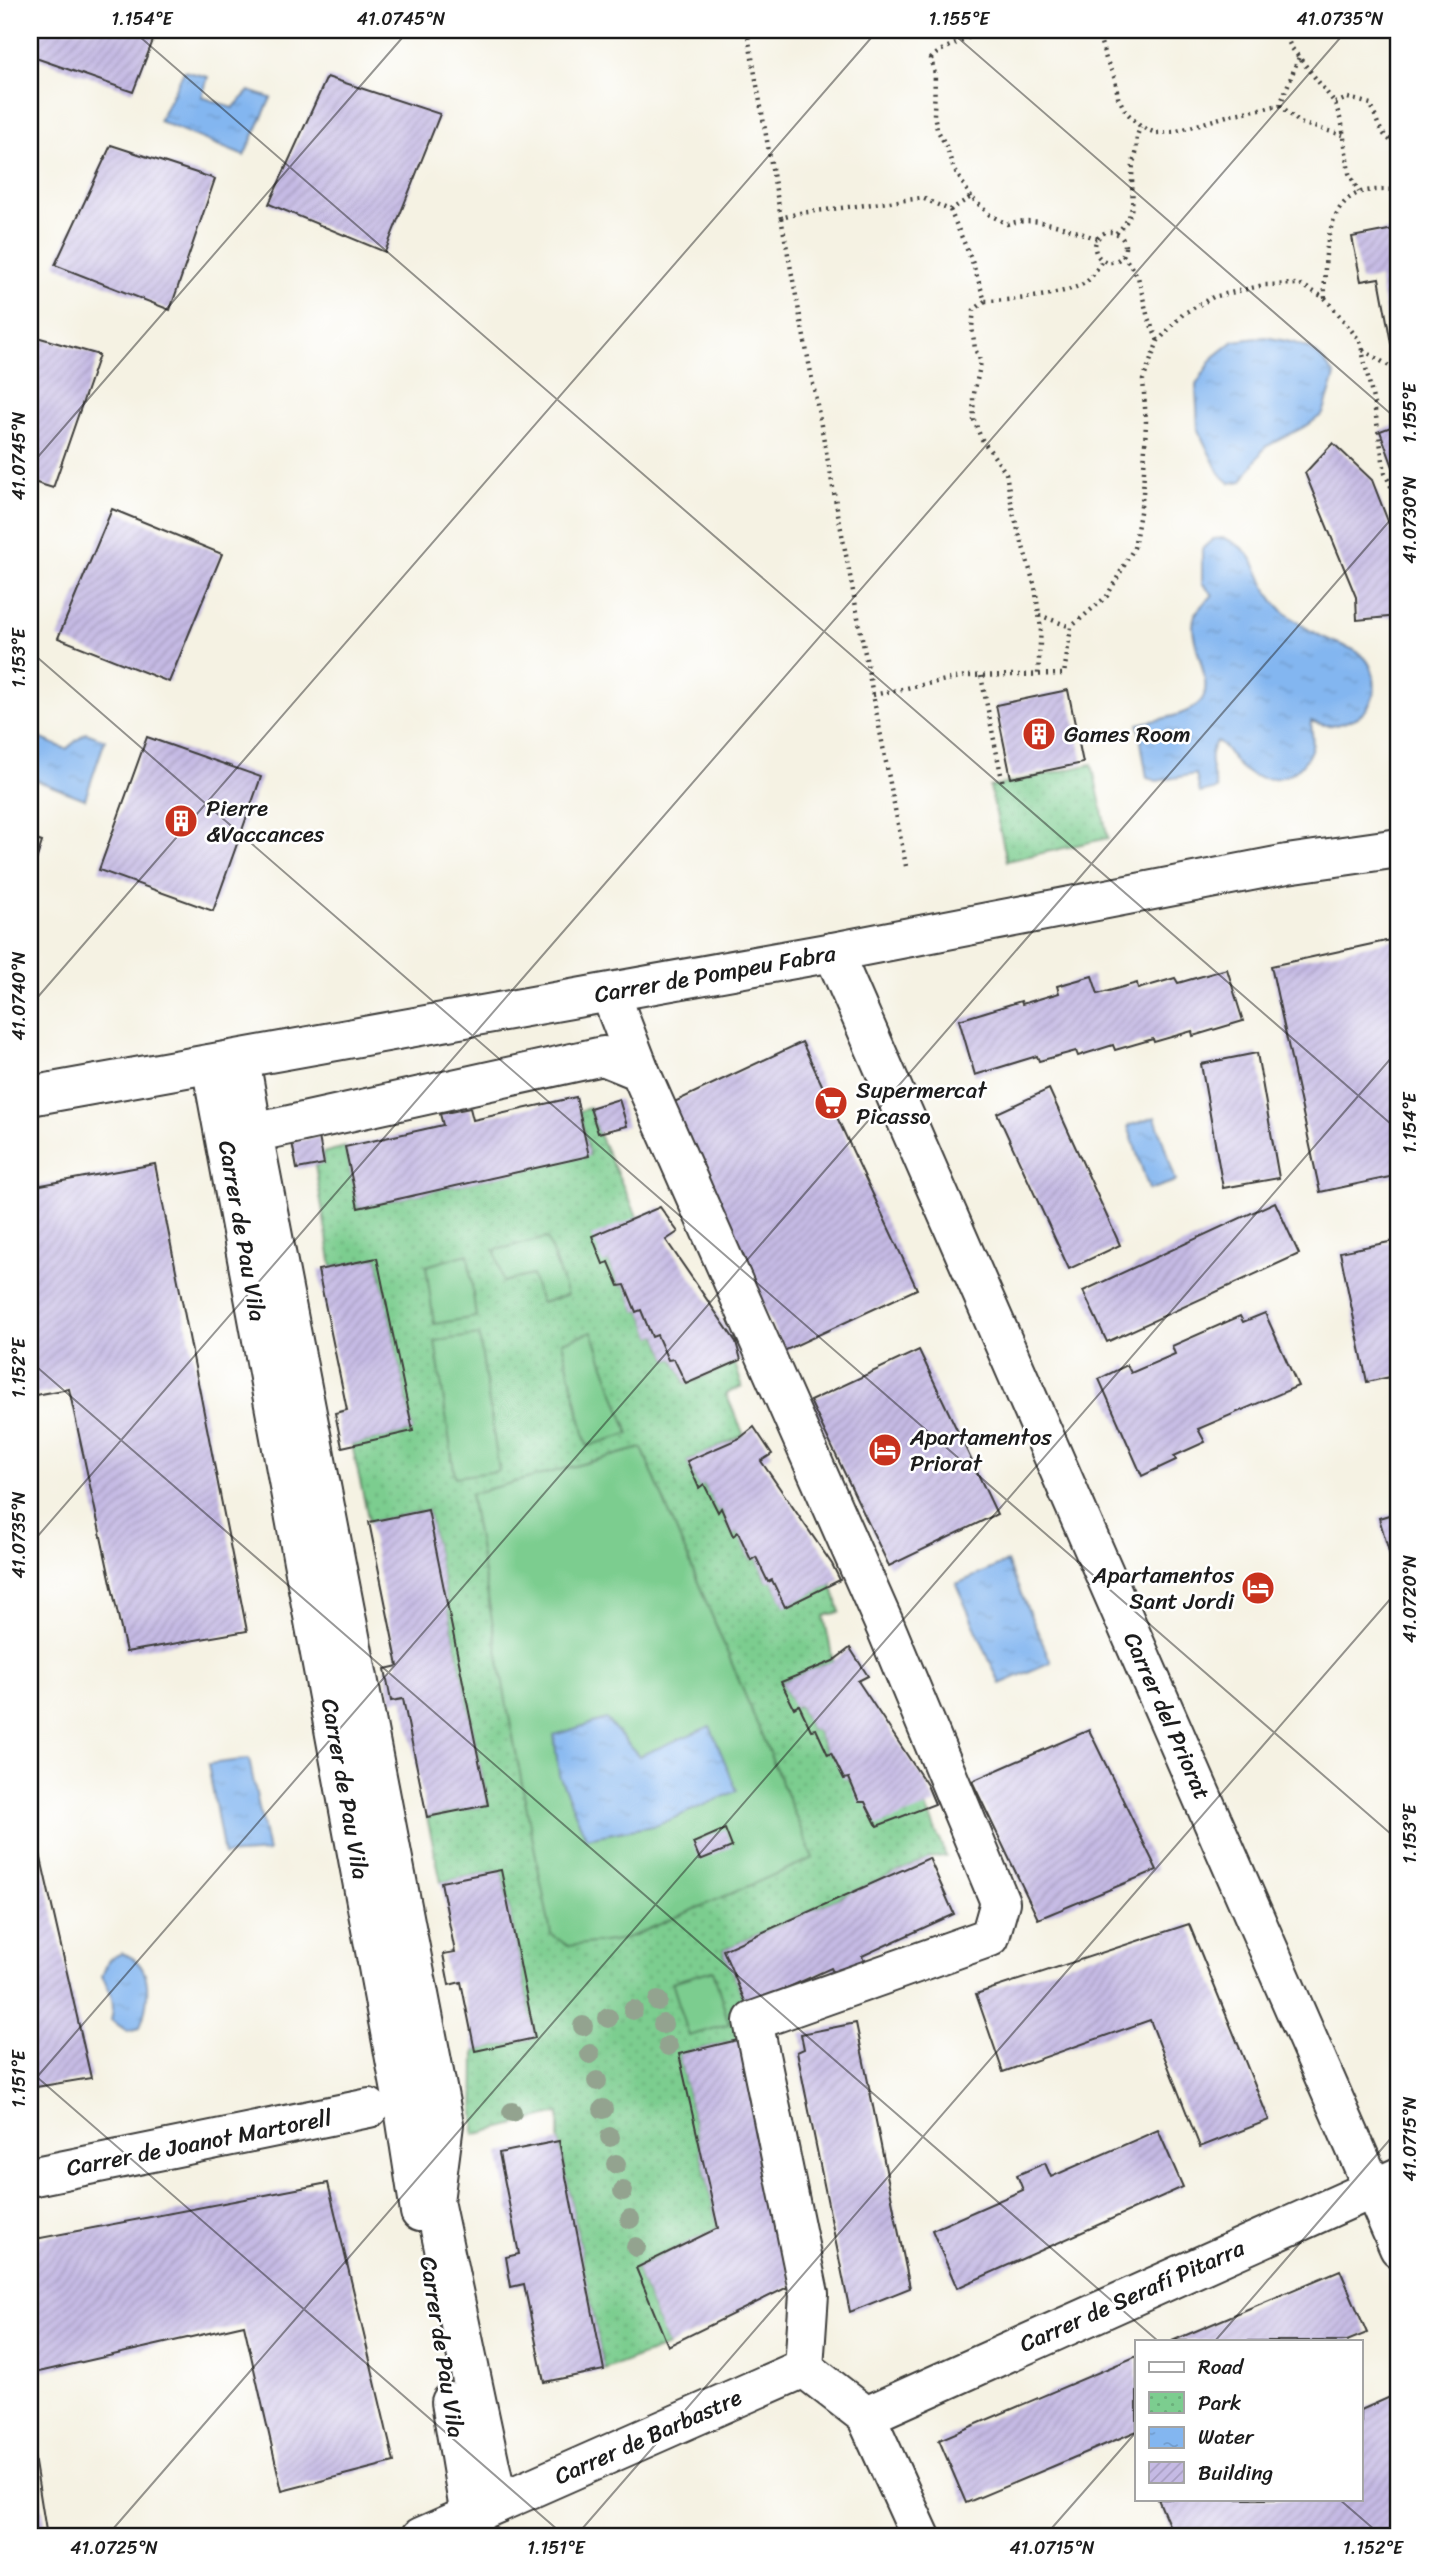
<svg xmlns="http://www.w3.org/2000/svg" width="1429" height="2567" font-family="Sriracha,sans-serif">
  <defs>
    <pattern id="park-dots" width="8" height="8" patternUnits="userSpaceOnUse" patternTransform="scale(1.75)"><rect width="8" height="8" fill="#7ccd8f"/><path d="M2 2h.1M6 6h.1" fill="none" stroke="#6baf7b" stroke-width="1.8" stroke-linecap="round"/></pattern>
    <pattern id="water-ripples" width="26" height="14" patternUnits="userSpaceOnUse" patternTransform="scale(1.75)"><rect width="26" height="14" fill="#83b6f0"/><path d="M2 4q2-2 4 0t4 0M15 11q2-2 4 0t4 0" fill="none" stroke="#719ccd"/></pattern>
    <pattern id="building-hatch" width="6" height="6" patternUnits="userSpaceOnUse" patternTransform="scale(1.75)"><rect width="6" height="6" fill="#c5bae4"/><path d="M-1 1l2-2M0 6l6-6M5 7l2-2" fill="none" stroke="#a99fc3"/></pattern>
  </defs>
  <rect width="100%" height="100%" fill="#fff"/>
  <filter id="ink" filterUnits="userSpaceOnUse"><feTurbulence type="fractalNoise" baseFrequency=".0143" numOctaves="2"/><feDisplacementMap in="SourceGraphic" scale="14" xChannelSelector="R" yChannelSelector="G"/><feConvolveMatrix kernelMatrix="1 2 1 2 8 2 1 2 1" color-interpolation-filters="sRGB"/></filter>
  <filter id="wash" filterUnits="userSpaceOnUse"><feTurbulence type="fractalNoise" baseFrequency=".00686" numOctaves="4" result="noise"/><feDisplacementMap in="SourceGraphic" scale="28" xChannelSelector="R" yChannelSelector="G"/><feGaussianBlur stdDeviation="1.57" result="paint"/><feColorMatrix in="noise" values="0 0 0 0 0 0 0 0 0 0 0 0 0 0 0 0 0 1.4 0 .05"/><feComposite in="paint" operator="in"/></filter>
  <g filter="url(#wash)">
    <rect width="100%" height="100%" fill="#f5f2e3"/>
    <g fill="url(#park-dots)" stroke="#4c7456" stroke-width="2">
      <polygon points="1092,764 1108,838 1007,861 990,787"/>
      <polygon points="590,1108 598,1133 638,1218 609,1262 619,1286 625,1285 636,1311 641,1310 652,1336 657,1335 668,1360 674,1359 686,1384 735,1363 742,1386 726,1394 744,1435 687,1461 699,1487 704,1484 718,1511 721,1508 733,1535 738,1532 751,1560 756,1557 767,1581 772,1580 785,1606 832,1584 840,1612 824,1616 833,1661 781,1682 795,1708 799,1705 811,1730 816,1729 827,1754 831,1753 865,1802 926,1807 946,1856 929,1858 723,1950 747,2006 734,2013 742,2039 679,2054 718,2228 636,2268 668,2346 604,2370 559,2141 559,2113 474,2135 475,2051 535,2038 501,1870 441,1882 427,1817 488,1805 428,1510 369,1522 352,1445 413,1431 377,1258 332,1267 315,1166 324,1163 322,1153 345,1147 358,1208 589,1155 579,1111"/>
    </g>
    <g fill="#7ccd8f" stroke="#4c7456" stroke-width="2">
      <polygon points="547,1238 567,1295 541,1303 532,1275 503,1282 495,1250"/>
      <polygon points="468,1254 476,1317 434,1324 426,1266"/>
      <polygon points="592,1332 629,1434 587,1446 562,1342"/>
      <polygon points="479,1335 499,1471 455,1477 435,1341"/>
      <polygon points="642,1448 813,1858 635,1935 620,1940 568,1946 551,1934 507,1706 470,1494"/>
      <polygon points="713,1970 729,2024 689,2036 672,1982"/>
    </g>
    <g fill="url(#water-ripples)" stroke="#506986" stroke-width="2">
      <polygon points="184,71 208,77 202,97 233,108 249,91 271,98 244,156 159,121"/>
      <path d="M1265,337C1302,344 1314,344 1335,376L1323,414L1308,425L1265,447L1242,481L1230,483L1219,473L1198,430L1196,385L1214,357L1234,341Z"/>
      <path d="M1224,538C1265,554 1254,584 1282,610C1296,622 1310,632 1327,639C1339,645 1356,648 1365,658C1373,667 1376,681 1374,693C1371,704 1366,713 1356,718C1338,726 1328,728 1311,721C1311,729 1314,740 1312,747C1302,778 1267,788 1242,769C1232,761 1228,747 1217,741C1205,754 1213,773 1217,789L1200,793L1196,774L1157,781L1147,778L1138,724C1157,719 1185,717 1199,703C1219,685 1185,640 1195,615C1199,606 1206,602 1213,595L1202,583V549L1213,539Z"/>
      <polygon points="86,733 105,740 85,799 30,778 30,734 66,749"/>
      <polygon points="1155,1117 1176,1181 1149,1190 1128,1126"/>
      <polygon points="1007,1562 1051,1662 1000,1684 956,1584"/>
      <polygon points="606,1719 639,1756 710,1726 737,1791 658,1825 586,1838 559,1775 554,1735"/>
      <polygon points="249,1759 268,1852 224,1855 208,1764"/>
      <path d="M122,1953C156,1964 149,2001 140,2028L127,2031L111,2020C116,2002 111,1992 102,1976L109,1959Z"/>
    </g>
    <g id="blocks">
      <g fill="url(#building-hatch)">
        <polygon points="30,30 157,30 133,92 30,56"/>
        <polygon points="327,77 440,114 385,252 269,204"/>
        <polygon points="111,145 215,179 170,310 55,265"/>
        <polygon points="1399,228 1399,341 1391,343 1379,278 1361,281 1352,237"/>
        <polygon points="30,335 99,355 53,488 30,481"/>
        <polygon points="1399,424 1399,473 1396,475 1380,431"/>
        <polygon points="1333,443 1372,480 1391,529 1399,582 1399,616 1357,620 1356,597 1305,473"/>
        <polygon points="112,509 222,554 169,682 58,638"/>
        <polygon points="1068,690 1083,763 1011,778 996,705"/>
        <polygon points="147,737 261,777 213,911 99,870"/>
        <polygon points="30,838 42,842 30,879"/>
        <polygon points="1395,939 1399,957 1399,1175 1320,1192 1271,966"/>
        <polygon points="1227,969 1243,1021 1193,1036 1192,1031 1154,1042 1153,1039 1115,1050 1113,1045 1078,1056 1076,1051 1039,1061 1037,1056 975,1075 959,1020 1021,1001 1022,1004 1059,993 1057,986 1092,976 1098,994 1137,983 1138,989 1175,978 1178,983"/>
        <polygon points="802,1042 917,1289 784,1351 670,1104"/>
        <polygon points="1257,1053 1279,1178 1223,1188 1201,1064"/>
        <polygon points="1049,1089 1120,1245 1069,1269 997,1113"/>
        <polygon points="576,1097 589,1156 358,1208 345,1147 443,1125 440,1114 470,1108 473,1120"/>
        <polygon points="619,1099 627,1126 598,1133 590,1108"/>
        <polygon points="319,1137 324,1164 297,1169 292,1142"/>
        <polygon points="155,1164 247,1631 126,1652 69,1389 30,1396 30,1187"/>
        <polygon points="1275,1202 1299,1254 1107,1342 1083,1291"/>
        <polygon points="660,1207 678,1232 666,1240 736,1342 741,1360 686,1384 674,1359 668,1360 657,1335 652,1337 641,1310 636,1312 625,1285 619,1286 609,1262 603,1264 592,1236"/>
        <polygon points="1399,1240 1399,1375 1367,1382 1340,1252"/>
        <polygon points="377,1258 413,1431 342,1447 335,1413 347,1410 318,1270"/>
        <polygon points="1265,1313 1298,1386 1198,1429 1205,1442 1174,1456 1176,1460 1142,1476 1099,1379 1127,1365 1131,1373 1175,1354 1172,1346 1240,1316 1243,1322"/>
        <polygon points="919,1350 997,1514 889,1566 810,1401"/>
        <polygon points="754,1427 772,1454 761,1461 832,1564 840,1580 785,1607 772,1580 768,1582 756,1557 751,1560 738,1532 733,1536 721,1508 718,1512 704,1484 699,1488 687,1461 740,1438"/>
        <polygon points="428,1510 488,1805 427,1817 403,1699 391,1701 385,1669 398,1666 369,1522"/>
        <polygon points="1399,1512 1399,1585 1379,1518"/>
        <polygon points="850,1648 868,1676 858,1681 927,1785 935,1804 877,1826 865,1802 859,1802 849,1778 844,1779 831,1753 828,1755 816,1729 811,1730 799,1705 794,1708 781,1682 833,1661"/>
        <polygon points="1089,1730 1157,1870 1038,1919 972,1781"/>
        <polygon points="30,1810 91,2078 30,2088"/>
        <polygon points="725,1829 732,1847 700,1860 693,1843"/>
        <polygon points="929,1858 954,1914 862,1956 866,1967 837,1980 831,1968 747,2006 723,1950"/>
        <polygon points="501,1870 535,2038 475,2051 461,1982 449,1985 443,1954 455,1952 441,1882"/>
        <polygon points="1189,1924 1269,2120 1200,2147 1150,2020 1003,2072 976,1994"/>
        <polygon points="856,2023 910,2288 850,2312 797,2052 804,2049 801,2034"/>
        <polygon points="742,2039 792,2285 668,2346 636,2268 718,2228 679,2054"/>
        <polygon points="1158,2130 1183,2187 957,2288 932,2230 1023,2190 1017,2175 1045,2163 1051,2177"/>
        <polygon points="559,2141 604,2370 544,2382 524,2284 511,2287 506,2257 519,2254 499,2153"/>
        <polygon points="328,2183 394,2462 282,2491 244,2325 30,2374 30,2240"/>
        <polygon points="1340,2270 1367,2333 1347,2341 1172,2341"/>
        <polygon points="1137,2356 1137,2431 966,2503 939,2440"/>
        <polygon points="1399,2393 1399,2537 1174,2537 1158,2499 1361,2499 1361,2410"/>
        <polygon points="30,2438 31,2438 47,2537 30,2537"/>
      </g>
    </g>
  </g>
  <g filter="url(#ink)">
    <use href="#blocks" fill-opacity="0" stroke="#3d3c3a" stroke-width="2"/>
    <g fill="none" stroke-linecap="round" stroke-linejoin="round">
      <defs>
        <g id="minor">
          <polyline points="833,952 1399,2248"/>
          <polyline points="610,993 640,1071"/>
          <polyline points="240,1059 253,1133"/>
          <polyline points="211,1064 403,2102 420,2212"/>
          <polyline points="30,1096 833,952 1287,864 1399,848"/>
          <polyline points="30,2177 369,2108"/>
          <polyline points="451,2402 470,2516"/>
          <polyline points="866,2416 1399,2177"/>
          <polyline points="498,2503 434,2201 444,2124 253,1133 603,1056 640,1071 886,1628 1000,1902 990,1937 753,2021 809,2294 804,2368"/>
          <polyline points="421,2537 804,2368 866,2416 921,2537"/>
        </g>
      </defs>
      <use href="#minor" stroke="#3d3c3a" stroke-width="42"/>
      <g stroke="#3d3c3a" stroke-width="4.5" stroke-dasharray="2 5" stroke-linecap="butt">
        <path d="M747,30L781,218L800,213L922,198L950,210L971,197L990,215L1007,224C1038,215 1068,229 1098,239"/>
        <polyline points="1097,30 1106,59 1115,79 1118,97 1126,112 1141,127 1156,133 1174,132 1230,115 1280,105 1299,57"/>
        <polyline points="1283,30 1291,47 1335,103 1342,124 1349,173 1359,192"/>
        <path d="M1335,103L1348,98L1371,104C1377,120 1380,140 1399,143"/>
        <polyline points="1280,105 1300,123 1343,135"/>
        <path d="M971,197L953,167L946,146L937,129L934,115L935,74L931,59C942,45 963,45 978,30"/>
        <path d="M950,210L972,261L985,301C1008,301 1068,295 1086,282C1093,277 1098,267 1102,260"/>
        <polyline points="781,218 906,866"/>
        <circle cx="1110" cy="247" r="15"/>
        <path d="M1116,233C1141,212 1129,192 1133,165C1133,161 1135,158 1136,154C1138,142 1134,139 1141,127"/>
        <polyline points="1123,255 1138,277 1148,318 1158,341"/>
        <path d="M1325,298C1324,266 1324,209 1356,194C1368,188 1386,191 1399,189"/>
        <polyline points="985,301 974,310 972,327 975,349 981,362 973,398 974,420 981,438 1006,473 1013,513 1035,587 1041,628 1038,674"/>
        <polyline points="1363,350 1399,372"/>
        <polyline points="1039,615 1071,627"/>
        <polyline points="981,676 1003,784"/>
        <polyline points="873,695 965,676 1064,674 1071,627 1107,596 1134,548 1143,494 1146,421 1143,380 1158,341 1183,314 1213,297 1264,285 1300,284 1325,298 1360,341 1374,404 1385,473 1399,504"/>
      </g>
      <use href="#minor" stroke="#fff" stroke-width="38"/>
    </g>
    <g fill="#93a38f">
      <circle cx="658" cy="2001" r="10"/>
      <circle cx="633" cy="2010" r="10"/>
      <circle cx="608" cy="2018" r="10"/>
      <circle cx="663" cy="2024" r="10"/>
      <circle cx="583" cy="2026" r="10"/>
      <circle cx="668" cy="2046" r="10"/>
      <circle cx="590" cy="2054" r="10"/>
      <circle cx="597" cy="2081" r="10"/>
      <circle cx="603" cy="2109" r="10"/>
      <circle cx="512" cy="2112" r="10"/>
      <circle cx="610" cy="2137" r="10"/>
      <circle cx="616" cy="2164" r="10"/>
      <circle cx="623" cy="2191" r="10"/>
      <circle cx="630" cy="2219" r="10"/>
      <circle cx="636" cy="2247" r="10"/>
    </g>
  </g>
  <path fill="none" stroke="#1c1c1c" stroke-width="2" stroke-opacity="0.45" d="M132,30L1399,1131M949,30L1399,421M30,466L409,30M30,651L1399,1841M30,1006L878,30M30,1361L1158,2341M30,1545L1347,30M30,2071L566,2537M30,2085L1399,510M1215,2341L1399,2129M1339,2499L1383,2537M106,2537L1399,1049M575,2537L1399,1589M1044,2537L1137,2431"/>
  <defs>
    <symbol id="building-disc" viewBox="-11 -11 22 22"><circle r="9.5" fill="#c8321e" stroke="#fff"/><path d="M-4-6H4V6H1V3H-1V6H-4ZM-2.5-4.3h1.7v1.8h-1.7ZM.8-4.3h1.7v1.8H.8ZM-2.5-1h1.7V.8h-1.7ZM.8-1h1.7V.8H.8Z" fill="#fff"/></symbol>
    <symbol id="supermarket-disc" viewBox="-11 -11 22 22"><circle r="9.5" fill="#c8321e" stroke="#fff"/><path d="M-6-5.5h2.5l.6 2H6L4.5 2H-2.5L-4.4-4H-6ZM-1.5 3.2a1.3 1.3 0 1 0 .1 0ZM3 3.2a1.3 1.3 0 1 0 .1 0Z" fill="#fff"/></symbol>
    <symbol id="hotel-disc" viewBox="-11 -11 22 22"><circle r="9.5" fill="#c8321e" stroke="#fff"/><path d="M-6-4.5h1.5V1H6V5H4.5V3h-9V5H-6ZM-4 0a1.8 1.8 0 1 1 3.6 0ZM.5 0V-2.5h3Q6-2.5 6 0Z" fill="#fff"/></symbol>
  </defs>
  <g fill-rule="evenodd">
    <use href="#building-disc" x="1020" y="715" width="38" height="38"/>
    <use href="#building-disc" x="162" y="802" width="38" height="38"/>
    <use href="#supermarket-disc" x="812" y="1084" width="38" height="38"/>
    <use href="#hotel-disc" x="866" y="1431" width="38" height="38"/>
    <use href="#hotel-disc" x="1239" y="1569" width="38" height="38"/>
  </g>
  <g text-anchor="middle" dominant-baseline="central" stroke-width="5" stroke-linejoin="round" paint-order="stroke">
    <g font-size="23" fill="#1c1c1c" stroke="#fff" text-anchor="start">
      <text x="1064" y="734">Games Room</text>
      <text x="206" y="808">Pierre<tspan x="206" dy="26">&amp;Vaccances</tspan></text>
      <text x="856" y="1090">Supermercat<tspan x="856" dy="26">Picasso</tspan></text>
      <text x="910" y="1437">Apartamentos<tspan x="910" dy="26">Priorat</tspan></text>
      <text x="1234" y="1575" text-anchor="end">Apartamentos<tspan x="1234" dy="26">Sant Jordi</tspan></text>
    </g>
    <g font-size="23" fill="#1c1c1c" stroke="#fff">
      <text transform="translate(715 974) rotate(-10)">Carrer de Pompeu Fabra</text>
      <text transform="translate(242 1231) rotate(80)">Carrer de Pau Vila</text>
      <text transform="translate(1167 1716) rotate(66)">Carrer del Priorat</text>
      <text transform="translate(345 1789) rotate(80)">Carrer de Pau Vila</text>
      <text transform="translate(199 2143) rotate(-11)">Carrer de Joanot Martorell</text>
      <text transform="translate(1132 2296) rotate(-24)">Carrer de Serafí Pitarra</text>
      <text transform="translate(442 2347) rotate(81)">Carrer de Pau Vila</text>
      <text transform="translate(648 2437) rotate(-24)">Carrer de Barbastre</text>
    </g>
  </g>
  <rect width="1429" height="2567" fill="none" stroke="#fff" stroke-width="77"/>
  <rect x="1135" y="2340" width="228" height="161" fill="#ffffff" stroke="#a4a4a4" stroke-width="2"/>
  <rect x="1149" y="2362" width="35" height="10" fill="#ffffff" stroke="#a4a4a4" stroke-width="2"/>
  <text x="1198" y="2374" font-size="21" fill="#1c1c1c">Road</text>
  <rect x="1149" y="2392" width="35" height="21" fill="url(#park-dots)" stroke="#a4a4a4" stroke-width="2"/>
  <text x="1198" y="2410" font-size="21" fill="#1c1c1c">Park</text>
  <rect x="1149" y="2427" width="35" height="21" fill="url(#water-ripples)" stroke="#a4a4a4" stroke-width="2"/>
  <text x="1198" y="2444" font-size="21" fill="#1c1c1c">Water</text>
  <rect x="1149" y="2462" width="35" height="21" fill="url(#building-hatch)" stroke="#a4a4a4" stroke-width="2"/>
  <text x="1198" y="2480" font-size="21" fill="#1c1c1c">Building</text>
  <rect x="38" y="38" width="1352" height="2490" fill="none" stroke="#1c1c1c" stroke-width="2.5"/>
  <g font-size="18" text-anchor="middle" fill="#1c1c1c">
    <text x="142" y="25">1.154°E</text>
    <text x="401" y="25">41.0745°N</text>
    <text x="959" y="25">1.155°E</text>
    <text x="1340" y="25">41.0735°N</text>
    <text transform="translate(1410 413) rotate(-90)" y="6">1.155°E</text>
    <text transform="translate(19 456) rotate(-90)" y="6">41.0745°N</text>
    <text transform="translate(1410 520) rotate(-90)" y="6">41.0730°N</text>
    <text transform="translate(19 658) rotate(-90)" y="6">1.153°E</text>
    <text transform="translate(19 996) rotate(-90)" y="6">41.0740°N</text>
    <text transform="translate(1410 1123) rotate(-90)" y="6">1.154°E</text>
    <text transform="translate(19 1368) rotate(-90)" y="6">1.152°E</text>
    <text transform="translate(19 1535) rotate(-90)" y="6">41.0735°N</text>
    <text transform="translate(1410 1599) rotate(-90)" y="6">41.0720°N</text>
    <text transform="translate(1410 1834) rotate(-90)" y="6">1.153°E</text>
    <text transform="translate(19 2079) rotate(-90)" y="6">1.151°E</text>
    <text transform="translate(1410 2139) rotate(-90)" y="6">41.0715°N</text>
    <text x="114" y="2554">41.0725°N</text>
    <text x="556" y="2554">1.151°E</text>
    <text x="1052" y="2554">41.0715°N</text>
    <text x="1373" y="2554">1.152°E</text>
  </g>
</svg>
